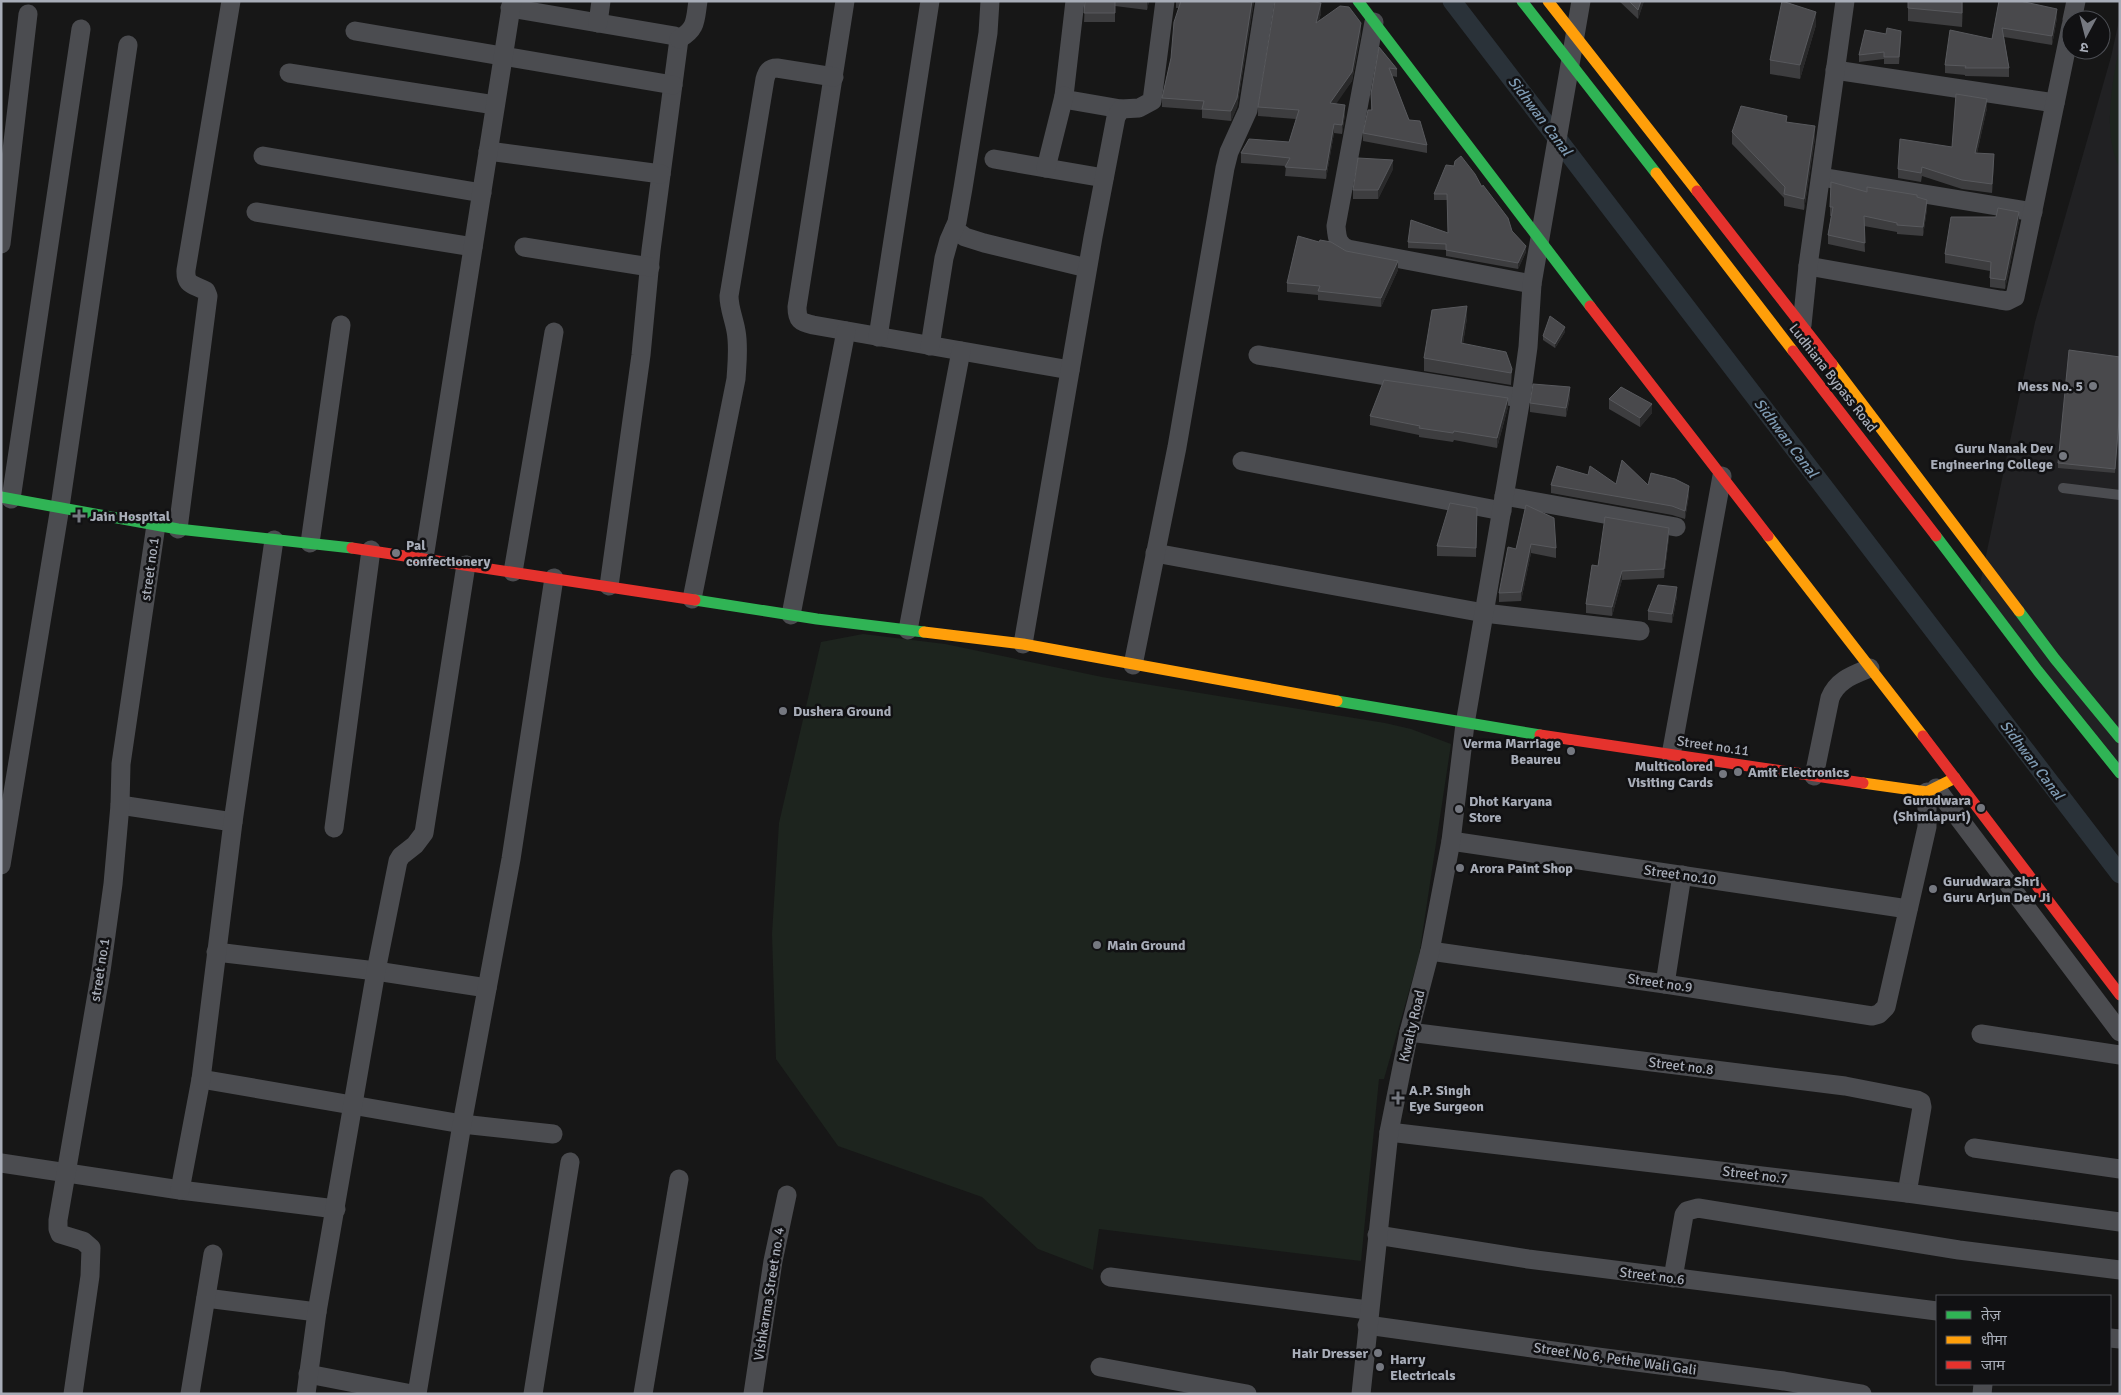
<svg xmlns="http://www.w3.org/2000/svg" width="2121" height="1395" font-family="Signika,'Noto Sans Devanagari',sans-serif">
  <rect width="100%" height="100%" fill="#171717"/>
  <polygon fill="#212123" points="2120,16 2120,764 1979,589 2035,322 2111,57"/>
  <g fill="#1d241e">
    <path d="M2120,46V168C2102,137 2112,80 2120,46Z"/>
    <polygon points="863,634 945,644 1102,677 1385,723 1411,729 1451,744 1419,956 1384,1079 1379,1079 1361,1261 1099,1229 1093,1270 1038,1249 982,1197 838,1146 776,1059 772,934 779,823 821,642"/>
  </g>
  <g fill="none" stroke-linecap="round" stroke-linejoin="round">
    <polyline stroke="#2a3239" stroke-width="19" points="1452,1 2120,874"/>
    <polyline stroke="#4b4c50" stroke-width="10" points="2063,488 2120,495"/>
    <g stroke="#4b4c50" stroke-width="19">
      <path d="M845,1L797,307C797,320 800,322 813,325L1070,370"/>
      <polyline points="1075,1 1064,96 1069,100 1121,109"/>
      <polyline points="510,8 675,36 679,39 651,250 641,355 609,586"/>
      <polyline points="2072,20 2076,1"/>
      <path d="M1374,22L1336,226C1337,237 1337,244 1348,249L1532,284"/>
      <polyline points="598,23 601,1"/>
      <polyline points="355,31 673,85"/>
      <path d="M679,39C697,29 695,20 698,1"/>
      <polyline points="1835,70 2055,103"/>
      <polyline points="289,73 495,105"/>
      <polyline points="488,151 661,174"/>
      <polyline points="263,156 482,193"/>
      <polyline points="994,159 1104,178"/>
      <polyline points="1046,168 1064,96"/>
      <polyline points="1821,177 2033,212"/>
      <polyline points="256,212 473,247"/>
      <polyline points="954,229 965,237 984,243 1087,268"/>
      <polyline points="1,244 28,14"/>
      <polyline points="524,247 650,267"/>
      <polyline points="1808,266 2000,300 2007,301 2015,297 2071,26"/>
      <polyline points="1802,325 1808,266 1845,1"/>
      <polyline points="878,337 930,1"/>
      <polyline points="930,346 944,258 949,240 957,222 963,188 988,33 990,1"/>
      <polyline points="1258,355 1521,398"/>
      <polyline points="1242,461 1502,511"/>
      <polyline points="1504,496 1676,527"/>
      <polyline points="11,499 81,29"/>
      <path d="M178,529L208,296L206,291C194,284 185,286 186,270L231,1"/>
      <polyline points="310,543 341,325"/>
      <polyline points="1155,553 1484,613 1640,631"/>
      <polyline points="424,558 512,1"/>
      <polyline points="513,572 554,332"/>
      <path d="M692,599L736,379C737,363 739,347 736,331C734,319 729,308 729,296L765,79C767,72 769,68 777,68L834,77"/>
      <polyline points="791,615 846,331"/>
      <polyline points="908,630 961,351"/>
      <polyline points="1023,644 1093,237 1116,117 1121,109 1139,108 1152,101 1165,1"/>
      <polyline points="1133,665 1177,447 1225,168 1229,152 1248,110 1265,1"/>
      <polyline points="1671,755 1722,476"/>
      <path d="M1814,776L1830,698C1837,680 1853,675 1870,668"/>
      <polyline points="1936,788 2120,1032"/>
      <polyline points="120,805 233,822"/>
      <polyline points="334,828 371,550"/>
      <polyline points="1451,841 1908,909"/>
      <polyline points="1,865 60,507 128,45"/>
      <polyline points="1430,951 1665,984 1872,1016 1879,1014 1886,1007 1927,827 1927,792"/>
      <polyline points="216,952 376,971 487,988"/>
      <polyline points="1665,984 1682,875"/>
      <polyline points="1409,1032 1845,1086 1917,1100 1921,1102 1922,1107 1907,1193"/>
      <polyline points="1981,1034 2120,1055"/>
      <polyline points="201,1079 462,1124 553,1134"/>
      <polyline points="1389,1132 1907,1193 2120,1222"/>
      <polyline points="1974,1148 2120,1169"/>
      <polyline points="1,1163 180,1190 336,1209"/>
      <polyline points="180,1190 201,1079 233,822 274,540"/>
      <polyline points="1377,1235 1528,1259 1937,1311"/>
      <polyline points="1110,1277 1368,1310"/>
      <polyline points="1673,1278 1684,1215 1687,1211 1698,1208 1959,1250 2120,1270"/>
      <polyline points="206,1298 317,1312"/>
      <polyline points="1367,1325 1582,1355 1784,1381 1862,1394"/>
      <polyline points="2110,1338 2120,1339"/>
      <polyline points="1100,1367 1247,1394"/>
      <polyline points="308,1374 412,1394"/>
      <polyline points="73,1394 90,1276 91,1248 83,1241 60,1234 58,1229 58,1220 101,971 113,884 120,805 121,764 156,525"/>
      <polyline points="190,1394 213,1254"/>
      <polyline points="306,1394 317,1312 376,971 398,861 401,856 415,845 424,833 466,565"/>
      <polyline points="417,1394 462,1124 511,859 554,578"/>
      <polyline points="533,1394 570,1162"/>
      <polyline points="643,1394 679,1179"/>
      <polyline points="753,1394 773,1261 787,1195"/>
      <polyline points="1361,1394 1389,1132 1409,1032 1430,951 1451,841 1465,724 1521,398 1528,347 1532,284 1581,1"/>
      <polyline points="1982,1394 1983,1384"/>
    </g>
    <g stroke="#30b455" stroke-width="11">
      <polyline points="1358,1 1590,306"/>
      <polyline points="1522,1 1656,173"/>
      <polyline points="1,497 178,529 352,548"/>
      <polyline points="1936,536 2038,671 2120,773"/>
      <polyline points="695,600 817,619 924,632"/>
      <polyline points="2019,611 2055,659 2120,738"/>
      <polyline points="1337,701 1540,735"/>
    </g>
    <g stroke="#ff9f0a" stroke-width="11">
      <polyline points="1548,1 1697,191"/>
      <polyline points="1656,173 1793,351"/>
      <polyline points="1832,364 2019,611"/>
      <polyline points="1768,536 1923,736"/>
      <polyline points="924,632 1023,644 1337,701"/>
      <polyline points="1863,783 1927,792 1955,778"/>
    </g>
    <g stroke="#e5322d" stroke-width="11">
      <polyline points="1697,191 1832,364"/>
      <polyline points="1590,306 1768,536"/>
      <polyline points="1793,351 1936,536"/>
      <polyline points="352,548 695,600"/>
      <polyline points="1540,735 1863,783"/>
      <polyline points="1923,736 2120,995"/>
    </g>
  </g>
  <g fill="#3d3d3f">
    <polygon points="1085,1 1149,1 1147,10 1115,6 1115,22 1084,22"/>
    <polygon points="1176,1 1254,1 1237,107 1231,121 1202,118 1202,110 1162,107 1162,98 1171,58 1179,8 1176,8"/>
    <polygon points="1619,1 1644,1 1638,19"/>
    <polygon points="1908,1 1963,1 1962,27 1908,21"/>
    <polygon points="1999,1 2057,18 2052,45 2004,37 2009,68 2009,77 1965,76 1965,75 1945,73 1945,65 1992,39"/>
    <polygon points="1321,13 1319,21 1361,33 1352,81 1335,104 1345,114 1342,134 1334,133 1326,179 1285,176 1286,166 1241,163 1241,153 1289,142 1296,119 1258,116 1258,107"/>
    <polygon points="1816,25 1800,79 1770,74 1770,60"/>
    <polygon points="1901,38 1899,64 1884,64 1884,59 1859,62 1859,55"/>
    <polygon points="1379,47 1397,69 1397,77 1392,76 1409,120 1427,145 1427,153 1363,141 1363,133 1371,110 1371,94"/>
    <polygon points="1987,108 1977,153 1994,163 1992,193 1962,189 1922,176 1921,182 1898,178 1898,169 1952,147"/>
    <polygon points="1787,122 1815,138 1804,210 1784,206 1784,198 1732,144 1732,132"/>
    <polygon points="1393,169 1378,199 1353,199 1353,190"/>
    <polygon points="1482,187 1526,252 1518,269 1446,256 1446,250 1408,248 1408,242 1448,233 1447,200 1434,200 1434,194"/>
    <polygon points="1867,192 1917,197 1927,209 1923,236 1897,234 1897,232 1864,226 1865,252 1828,244 1828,235 1831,216 1830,216 1830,207"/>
    <polygon points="2019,221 2005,289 1990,287 1990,271 1945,263 1945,254"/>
    <polygon points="1346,251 1398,270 1381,307 1318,300 1318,295 1287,292 1287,283"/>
    <polygon points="1467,318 1463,344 1512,369 1511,385 1424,371 1424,358"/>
    <polygon points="1565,332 1555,348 1543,340 1543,336"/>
    <polygon points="2120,357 2120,412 2115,473 2058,468 2058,463"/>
    <polygon points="1570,397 1566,417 1530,412 1530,403"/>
    <polygon points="1609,399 1652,413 1640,427 1609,409"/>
    <polygon points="1508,407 1497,448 1454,440 1453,442 1419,437 1419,435 1370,425 1370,416"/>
    <polygon points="1588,475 1616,484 1648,485 1689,495 1685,519 1672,515 1551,493 1551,485"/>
    <polygon points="1526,505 1556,548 1556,558 1531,553 1521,601 1499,602 1499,593 1516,549"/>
    <polygon points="1477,508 1476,557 1437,556 1437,546"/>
    <polygon points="1669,537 1664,578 1622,580 1612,616 1586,613 1586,604 1598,566"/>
    <polygon points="1677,596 1672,623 1648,620 1648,611"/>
  </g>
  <g fill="#29292a">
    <polygon points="1147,1 1149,1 1147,10"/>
    <polygon points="1252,1 1254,1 1237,107 1231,121 1231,111"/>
    <polygon points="1641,1 1644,1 1638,19 1638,10"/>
    <polygon points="1962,1 1963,1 1962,27"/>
    <polygon points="1321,3 1321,13 1316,32 1316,23"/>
    <polygon points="2057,9 2057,18 2052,45 2052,36"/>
    <polygon points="1816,12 1816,25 1800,79 1800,65"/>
    <polygon points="1361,23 1361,33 1352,81 1330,113 1330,103"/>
    <polygon points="1987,99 1987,108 1975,162 1975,153"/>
    <polygon points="1345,105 1345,114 1342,134 1342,125"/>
    <polygon points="1334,124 1334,133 1326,179 1326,170"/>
    <polygon points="1815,126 1815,138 1804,210 1804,199"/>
    <polygon points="1994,154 1994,163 1992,193 1992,184"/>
    <polygon points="1393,160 1393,169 1378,199 1378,190"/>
    <polygon points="1927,200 1927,209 1923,236 1923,227"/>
    <polygon points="2019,212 2019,221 2005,289 2005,280"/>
    <polygon points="1526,246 1526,252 1518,269 1518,263"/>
    <polygon points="1398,261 1398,270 1381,307 1381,298"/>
    <polygon points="1467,306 1467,318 1461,355 1461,343"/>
    <polygon points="1565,327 1565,332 1555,348 1555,344"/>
    <polygon points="1570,387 1570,397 1566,417 1566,408"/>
    <polygon points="1508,398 1508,407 1497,448 1497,438"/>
    <polygon points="1652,404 1652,413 1640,427 1640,418"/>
    <polygon points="1689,486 1689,495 1685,519 1685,511"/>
    <polygon points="1669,528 1669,537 1664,578 1664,569"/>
    <polygon points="1531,544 1531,553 1521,601 1521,592"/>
    <polygon points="1622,571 1622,580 1612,616 1612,607"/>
    <polygon points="1677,587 1677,596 1672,623 1672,614"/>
  </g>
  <g fill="#49494c" stroke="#58595d">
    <polygon points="1085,1 1115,1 1115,13 1084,13"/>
    <polygon points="1181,1 1252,1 1237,98 1231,111 1202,109 1204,101 1162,98 1171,58 1174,22"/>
    <polygon points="1275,1 1306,1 1321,3 1316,23 1340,6 1349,7 1361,23 1352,72 1330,103 1345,105 1342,125 1334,124 1326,170 1285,167 1290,158 1241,153 1249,139 1289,142 1299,110 1258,107"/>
    <polygon points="1629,1 1641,1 1638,10"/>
    <polygon points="1782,1 1816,12 1800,65 1770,60"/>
    <polygon points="1908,1 1962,1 1962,13 1908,8"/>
    <polygon points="1999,1 2020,1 2057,9 2052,36 2002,28 2009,68 1965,68 1966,66 1945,65 1950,30 1992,39"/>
    <polygon points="1887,28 1901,31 1899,57 1884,57 1884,52 1859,55 1865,30 1886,34"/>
    <polygon points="1379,47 1397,69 1389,68 1409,120 1420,121 1427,145 1363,133 1368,110 1372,110 1371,94"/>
    <polygon points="1956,94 1987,99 1975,153 1994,154 1992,184 1962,180 1922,167 1921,173 1898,169 1900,139 1952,147"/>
    <polygon points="1741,106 1787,116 1786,122 1815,126 1804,199 1784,194 1785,187 1732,132"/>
    <polygon points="1461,156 1475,174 1482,187 1483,185 1508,218 1512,231 1526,246 1518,263 1446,250 1446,244 1408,242 1411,220 1448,233 1447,194 1434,194 1446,165 1454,166 1455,161"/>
    <polygon points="1358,158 1393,160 1378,190 1353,190"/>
    <polygon points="1831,182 1867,192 1867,187 1917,195 1917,197 1927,200 1923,227 1897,225 1897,223 1864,216 1865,243 1828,235 1833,207 1830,207"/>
    <polygon points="1998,208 2019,212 2005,280 1990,278 1991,262 1945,254 1951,217 1996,217"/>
    <polygon points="1298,236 1319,242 1320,240 1331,242 1346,251 1398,261 1381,298 1318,291 1320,286 1287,283"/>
    <polygon points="1467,306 1461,343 1506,352 1512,369 1511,373 1424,358 1432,310"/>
    <polygon points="1550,316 1565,327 1555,344 1543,336"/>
    <polygon points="2069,350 2120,357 2120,407 2115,469 2058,463"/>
    <polygon points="1384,380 1508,398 1497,438 1454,431 1453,433 1419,428 1420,426 1370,416"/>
    <polygon points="1533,384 1570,387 1566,408 1530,403"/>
    <polygon points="1621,387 1652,404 1640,418 1609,399"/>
    <polygon points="1622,460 1648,485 1651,473 1675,479 1689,486 1685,511 1672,506 1551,485 1557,466 1588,475 1590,466 1616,484"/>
    <polygon points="1450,503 1477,508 1476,548 1437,546"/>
    <polygon points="1526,505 1554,518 1556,548 1531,544 1521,592 1499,593 1508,547 1516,549"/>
    <polygon points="1605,517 1669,528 1664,569 1622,571 1612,607 1586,604 1592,565 1598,566"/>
    <polygon points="1658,585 1677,587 1672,614 1648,611"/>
  </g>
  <g fill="#757880" stroke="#111113" stroke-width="2">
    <circle cx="2093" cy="386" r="5"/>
    <circle cx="2063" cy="456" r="5"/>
    <path d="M76.5 508.5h5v5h5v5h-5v5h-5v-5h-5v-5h5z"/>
    <circle cx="396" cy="553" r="5"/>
    <circle cx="783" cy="711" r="5"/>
    <circle cx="1571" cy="751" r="5"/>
    <circle cx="1738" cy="772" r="5"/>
    <circle cx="1723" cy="774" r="5"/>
    <circle cx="1981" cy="808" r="5"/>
    <circle cx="1459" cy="809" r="5"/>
    <circle cx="1460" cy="868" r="5"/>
    <circle cx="1933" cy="889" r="5"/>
    <circle cx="1097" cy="945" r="5"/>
    <path d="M1395.5 1090.5h5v5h5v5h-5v5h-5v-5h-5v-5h5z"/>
    <circle cx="1378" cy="1353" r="5"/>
    <circle cx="1380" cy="1367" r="5"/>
  </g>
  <g text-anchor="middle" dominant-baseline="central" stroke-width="5" stroke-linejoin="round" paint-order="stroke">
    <g font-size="14" fill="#a8adb8" stroke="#111113">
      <text transform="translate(1833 378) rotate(52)">Ludhiana Bypass Road</text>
      <text transform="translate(150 569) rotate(-82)">street no.1</text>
      <text transform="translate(1713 746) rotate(8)">Street no.11</text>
      <text transform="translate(1680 875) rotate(8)">Street no.10</text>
      <text transform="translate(100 970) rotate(-81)">street no.1</text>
      <text transform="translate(1660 983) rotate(8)">Street no.9</text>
      <text transform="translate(1412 1026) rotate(-77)">Kwalty Road</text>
      <text transform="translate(1681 1066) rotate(7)">Street no.8</text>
      <text transform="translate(1755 1175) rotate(7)">Street no.7</text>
      <text transform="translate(1652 1276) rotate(7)">Street no.6</text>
      <text transform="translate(769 1294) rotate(-81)">Vishkarma Street no. 4</text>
      <text transform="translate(1615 1359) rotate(8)">Street No 6, Pethe Wali Gali</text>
    </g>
    <g font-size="14" font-weight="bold" fill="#a8adb8" stroke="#111113" text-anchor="start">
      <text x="2083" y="386" text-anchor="end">Mess No. 5</text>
      <text x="2053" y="448" text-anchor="end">Guru Nanak Dev<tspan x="2053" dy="16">Engineering College</tspan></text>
      <text x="90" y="516">Jain Hospital</text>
      <text x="406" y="545">Pal<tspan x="406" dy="16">confectionery</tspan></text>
      <text x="793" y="711">Dushera Ground</text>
      <text x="1561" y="743" text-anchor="end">Verma Marriage<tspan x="1561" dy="16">Beaureu</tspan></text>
      <text x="1713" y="766" text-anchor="end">Multicolored<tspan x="1713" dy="16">Visiting Cards</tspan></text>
      <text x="1748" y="772">Amit Electronics</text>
      <text x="1971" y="800" text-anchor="end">Gurudwara<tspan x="1971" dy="16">(Shimlapuri)</tspan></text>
      <text x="1469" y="801">Dhot Karyana<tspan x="1469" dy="16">Store</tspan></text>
      <text x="1470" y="868">Arora Paint Shop</text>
      <text x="1943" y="881">Gurudwara Shri<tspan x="1943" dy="16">Guru Arjun Dev Ji</tspan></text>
      <text x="1107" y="945">Main Ground</text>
      <text x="1409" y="1090">A.P. Singh<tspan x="1409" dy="16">Eye Surgeon</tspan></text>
      <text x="1368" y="1353" text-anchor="end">Hair Dresser</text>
      <text x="1390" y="1359">Harry<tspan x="1390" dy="16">Electricals</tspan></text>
    </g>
    <g font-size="15" font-style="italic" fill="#7f9bb3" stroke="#111113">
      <text transform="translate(1540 116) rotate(53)">Sidhwan Canal</text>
      <text transform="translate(1786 438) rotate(53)">Sidhwan Canal</text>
      <text transform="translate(2032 760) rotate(53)">Sidhwan Canal</text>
    </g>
  </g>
  <rect width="2121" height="1395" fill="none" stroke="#a8adb8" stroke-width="5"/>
  <rect x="1936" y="1295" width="175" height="90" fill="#111113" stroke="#4d4f55"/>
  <rect x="1946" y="1311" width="25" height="8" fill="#30b455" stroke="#4d4f55"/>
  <text x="1981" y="1320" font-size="15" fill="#a8adb8">तेज़</text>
  <rect x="1946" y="1336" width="25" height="8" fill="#ff9f0a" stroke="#4d4f55"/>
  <text x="1981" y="1345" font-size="15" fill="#a8adb8">धीमा</text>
  <rect x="1946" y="1361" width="25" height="8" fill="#e5322d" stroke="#4d4f55"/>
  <text x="1981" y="1370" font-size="15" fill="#a8adb8">जाम</text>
  <g transform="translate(2086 35) rotate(187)"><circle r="24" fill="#111113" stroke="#4d4f55"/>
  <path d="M0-4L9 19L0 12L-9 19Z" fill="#757880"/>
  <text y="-8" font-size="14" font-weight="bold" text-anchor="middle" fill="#a8adb8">उ</text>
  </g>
</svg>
